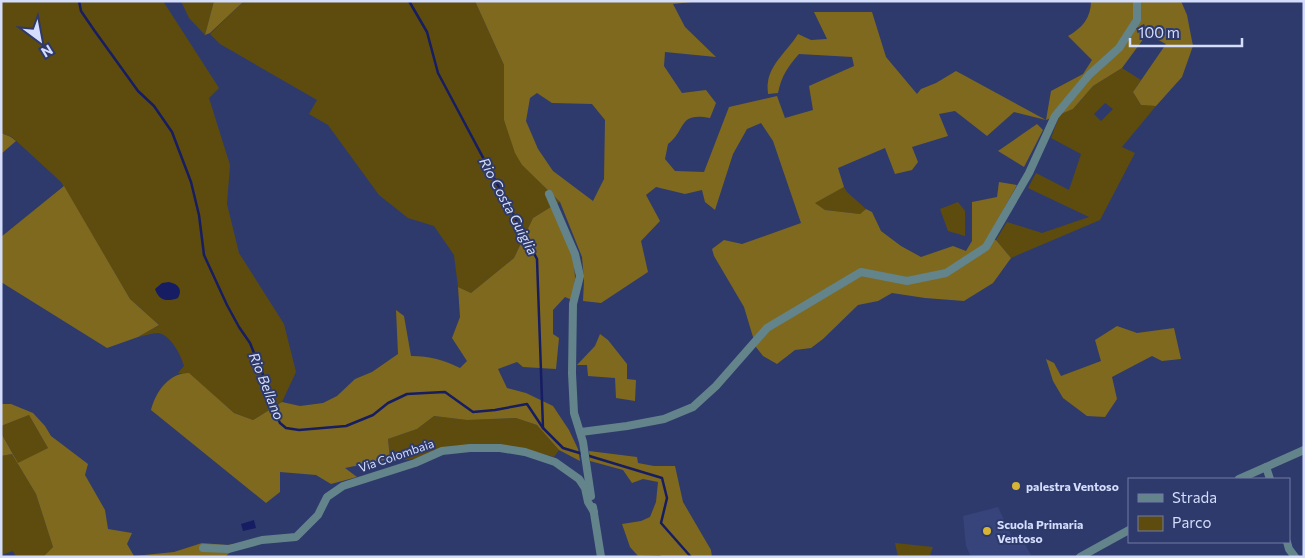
<svg xmlns="http://www.w3.org/2000/svg" width="1305" height="558" font-family="Commissioner,sans-serif">
  <rect width="100%" height="100%" fill="#2e3a6b"/>
  <polygon fill="#37437b" points="998,507 1012,537 1020,535 1032,557 971,557 966,546 963,516"/>
  <g fill="#5e4c0e" fill-rule="evenodd">
    <path d="M1,1H163L219,88L209,98L230,165L227,204L239,253L284,324L296,372L282,402L253,420L234,413L189,374L178,373L184,366C181,355 171,335 158,333C152,333 144,336 138,337L159,325L130,299L61,182L12,137L1,133Z"/>
    <polygon points="181,1 214,1 205,35 189,18"/>
    <polygon points="244,1 475,1 504,65 504,120 522,165 560,202 533,218 514,258 471,293 458,287 454,255 434,226 408,218 379,195 328,125 309,114 317,100 220,44 210,34"/>
    <path d="M1122,68L1141,80L1133,92L1141,105L1156,106L1122,147L1135,153L1100,220L1011,258L996,240L1007,222L1042,233L1089,217L1028,188L1036,173L1069,190L1081,154L1051,138L1060,114L1073,109L1093,86ZM1105,103L1113,109L1101,121L1094,114Z"/>
    <polygon points="844,187 847,192 866,209 860,214 825,210 814,203"/>
    <polygon points="958,202 965,211 965,236 948,231 940,209"/>
    <polygon points="29,415 48,448 18,464 36,494 53,547 43,557 16,557 13,551 1,555 1,456 12,454 16,459 1,433 1,426"/>
    <path d="M434,416L467,420L516,418L537,425L559,450L554,457C517,446 481,441 442,448C432,450 423,457 413,459C406,461 397,459 390,459L388,439L417,429Z"/>
    <polygon points="895,543 933,547 930,555 935,557 898,557"/>
  </g>
  <g fill="#7f691e" fill-rule="evenodd">
    <polygon points="214,1 244,1 210,33 205,35"/>
    <path d="M475,1H701L673,4L685,27L716,57L665,52L664,66L682,93L706,90L716,103L710,118C677,112 687,130 668,144L665,159L675,171L704,172L729,107L777,96L785,118L813,110L809,86L854,66L852,57L799,54C788,66 781,77 778,93L768,94C768,91 767,86 768,82C770,64 789,49 798,34L811,40L827,39L814,12H872L886,57L917,94L921,89L936,83L956,71L1046,120L1051,91L1083,74L1092,60L1068,36C1082,28 1091,18 1091,1H1181L1187,15L1193,46L1182,77L1156,106L1141,105L1133,92L1166,44L1147,34L1122,68L1093,86L1073,109L1046,120L1014,112L987,136L955,111L939,114L948,136L912,147L918,162L912,170L895,174L885,148L838,168L844,187L815,203L825,210L860,214L866,209L872,212L881,231L901,246L921,257L953,246L966,251L972,241V202L997,197L999,182L1017,185L986,241L996,240L1011,258L993,283L964,301L925,298L892,293L878,301L858,305L823,339L811,348L795,350L777,364L763,356L756,347L744,307L714,256L712,249L724,240L742,244L801,223L773,141L761,123L747,129L733,154L715,210L705,202L702,190L685,194L656,187L646,195L660,221L641,241L648,272L601,303L583,301L584,280L582,257L560,202L522,165L515,153L504,120V65ZM537,93L552,103L592,104L605,120L604,179L593,201L553,171L538,149L526,121L530,98Z"/>
    <polygon points="1037,124 1043,130 1024,167 998,151"/>
    <polygon points="1,133 11,137 16,141 1,154"/>
    <polygon points="64,186 130,299 159,325 138,337 107,348 1,282 1,237"/>
    <path d="M551,207L574,257L575,279L572,300L565,297L553,310V334L559,338L556,369L523,367L517,362L498,369L507,388L526,393L553,406L569,430L578,449L580,461L559,450L537,425L516,418L467,420L434,416L417,429L388,439L390,459L345,468L357,477L331,484L316,475L280,472V492L266,503L151,410C156,391 169,373 189,373L234,413L253,420L282,402L300,406L323,403L337,396L355,379L372,372L398,354L396,310L404,316L411,356C430,356 444,360 460,368L467,361L452,338L460,317L458,287L471,293L514,258L533,218Z"/>
    <polygon points="1117,326 1137,333 1174,328 1181,359 1162,361 1152,356 1112,377 1117,399 1105,417 1087,416 1063,398 1053,381 1046,359 1054,363 1061,376 1101,361 1095,340"/>
    <polygon points="600,334 608,340 627,364 627,379 636,380 635,401 616,398 615,378 588,376 587,365 577,365 595,346"/>
    <polygon points="1,404 11,404 33,413 45,426 51,436 88,464 85,475 105,510 108,529 132,533 127,544 134,556 174,552 202,543 227,545 240,543 225,557 43,557 53,547 36,494 12,454 1,456 1,433 18,463 48,448 29,415 1,426"/>
    <polygon points="589,451 637,457 638,463 654,466 675,466 683,502 711,550 712,557 662,557 660,555 638,556 630,547 622,524 641,521 650,517 656,502 658,482 643,479 632,483 623,470 590,461"/>
  </g>
  <g fill="#171d62">
    <path d="M169,282C178,284 183,289 178,298C167,302 159,301 155,289L162,283Z"/>
    <polygon points="254,520 256,528 243,531 241,524"/>
  </g>
  <g fill="none" stroke-linecap="round" stroke-linejoin="round">
    <g stroke="#171d62" stroke-width="2.5">
      <polyline points="79,1 81,11 94,30 138,91 154,106 172,132 191,182 199,215 204,255 227,305 239,327 250,343 267,385 273,409 280,423 286,428 299,430 346,426 373,415 388,403 407,394 425,393 445,392 473,412 495,410 527,404 543,428 563,448 662,478 667,498 661,523 691,557"/>
      <polyline points="409,1 427,32 438,73 537,259 543,428"/>
    </g>
    <g stroke="#63848b" stroke-width="8">
      <polyline points="549,194 575,254 580,276 573,304 572,373 574,413 583,442 591,496"/>
      <polyline points="581,432 627,426 664,419 693,407 716,386 767,328 861,272 907,281 946,273 986,247 1029,173 1055,116 1089,75 1119,48 1137,20 1137,1"/>
      <polyline points="1266,467 1270,479"/>
      <polyline points="1239,479 1304,450"/>
      <polyline points="593,507 601,557"/>
      <polyline points="1287,542 1289,549 1295,557"/>
      <polyline points="203,548 229,549 262,540 296,537 318,515 327,497 343,486 415,463 442,451 470,448 500,448 525,452 555,462 579,479 585,488 588,502 594,512"/>
      <polyline points="1080,557 1129,530"/>
    </g>
  </g>
  <g fill="#d8b434" stroke="#2e3a6b" stroke-width="2">
    <circle cx="1016" cy="486" r="5"/>
    <circle cx="987" cy="531" r="5"/>
  </g>
  <g text-anchor="middle" dominant-baseline="central" stroke-width="4" stroke-linejoin="round" paint-order="stroke">
    <g font-size="12" fill="#d4ddfc" stroke="#2e3a6b">
      <text transform="translate(396 455) rotate(-19)">Via Colombaia</text>
    </g>
    <g font-size="12" font-weight="bold" fill="#d4ddfc" stroke="#2e3a6b" text-anchor="start">
      <text x="1026" y="486">palestra Ventoso</text>
      <text x="997" y="524">Scuola Primaria<tspan x="997" dy="14">Ventoso</tspan></text>
    </g>
    <g font-size="14" font-style="italic" fill="#d7def3" stroke="#2e3a6b">
      <text transform="translate(509 206) rotate(62)">Rio Costa Guiglia</text>
      <text transform="translate(267 386) rotate(68)">Rio Bellano</text>
    </g>
  </g>
  <rect width="1305" height="558" fill="none" stroke="#d4ddfc" stroke-width="5"/>
  <rect x="1128" y="478" width="162" height="65" fill="#2e3a6b" stroke="#707ba5"/>
  <rect x="1138" y="494" width="25" height="8" fill="#63848b" stroke="#707ba5"/>
  <text x="1172" y="503" font-size="15" fill="#d4ddfc">Strada</text>
  <rect x="1138" y="516" width="25" height="15" fill="#5e4c0e" stroke="#707ba5"/>
  <text x="1172" y="528" font-size="15" fill="#d4ddfc">Parco</text>
  <g transform="translate(40 40) rotate(148)" stroke="#2e3a6b" stroke-width="4" paint-order="stroke">
  <path d="M0-4L9 19L0 12L-9 19Z" fill="#d4ddfc"/>
  <text y="-8" font-size="14" font-weight="bold" text-anchor="middle" fill="#d4ddfc">N</text>
  </g>
  <path d="M1130 38v8h112v-8" fill="none" stroke="#d4ddfc" stroke-width="2.5"/>
  <text x="1138" y="38" font-size="15" fill="#d4ddfc" stroke="#2e3a6b" stroke-width="4" paint-order="stroke">100 m</text>
</svg>
